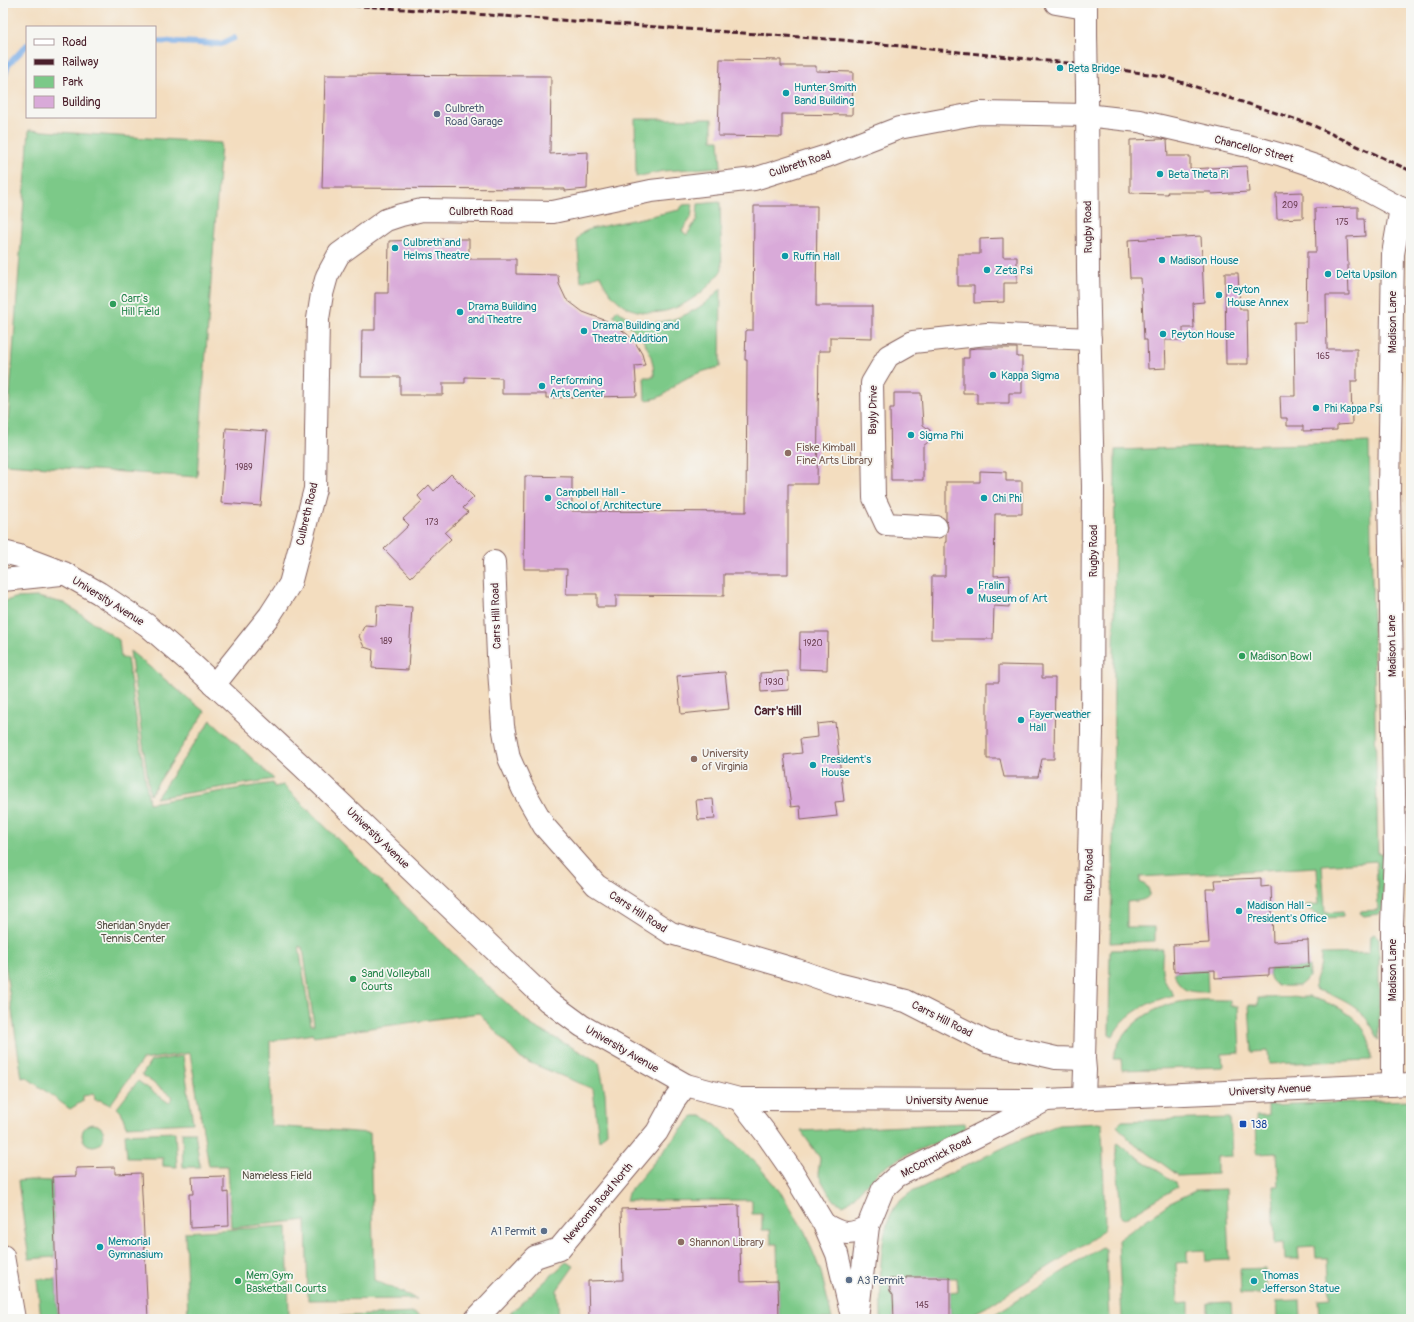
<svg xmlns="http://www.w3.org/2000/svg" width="1414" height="1322" font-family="Pangolin,sans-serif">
  <rect width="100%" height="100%" fill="#f6f6f2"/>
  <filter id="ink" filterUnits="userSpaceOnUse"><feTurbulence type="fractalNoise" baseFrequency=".025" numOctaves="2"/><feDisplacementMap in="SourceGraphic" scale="8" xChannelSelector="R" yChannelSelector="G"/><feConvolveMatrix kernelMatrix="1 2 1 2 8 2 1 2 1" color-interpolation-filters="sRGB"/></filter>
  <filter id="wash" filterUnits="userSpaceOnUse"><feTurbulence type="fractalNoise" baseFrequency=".012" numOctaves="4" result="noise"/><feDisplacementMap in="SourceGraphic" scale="16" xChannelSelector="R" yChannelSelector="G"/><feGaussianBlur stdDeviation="0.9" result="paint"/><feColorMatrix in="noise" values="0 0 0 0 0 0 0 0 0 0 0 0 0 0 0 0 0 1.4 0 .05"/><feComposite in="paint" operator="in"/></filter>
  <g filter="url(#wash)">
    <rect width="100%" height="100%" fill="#f3ddbf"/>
    <g fill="#7bc988" stroke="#62745a" fill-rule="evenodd">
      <polygon points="635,119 712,119 712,140 719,140 721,167 663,171 636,177"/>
      <polygon points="29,130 221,143 197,477 5,464"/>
      <path d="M720,202L722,270C714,280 706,290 695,297C660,322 618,319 600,275L581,282L577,239L582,233L590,229L679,210L683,205L693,204L691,218L682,231L687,235L697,219L698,204Z"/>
      <path d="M721,288L720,367C706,370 690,375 678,383C666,393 662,399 645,400L644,377H654C654,349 638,327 613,316L617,310C649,336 698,316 721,288Z"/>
      <path d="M1369,442L1378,854L1385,853L1383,910L1378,914L1364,916L1360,913L1361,911L1378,910L1376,861L1322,865L1325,913L1343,912V917L1325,918L1306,908L1305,906L1306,905L1319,904L1317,867L1140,877V882L1147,886C1156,901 1137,901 1127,902V927H1155V941L1110,943L1113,873L1115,450Z"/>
      <path d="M37,597L64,603L119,640L121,658H127L149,803L273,783L274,787L283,785L467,967L531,1025L599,1062L605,1093L607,1132L599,1141L593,1089L521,1059L479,1013L313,1036V1034L270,1041L271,1126L370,1133L374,1280L417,1299L308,1300L306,1220L231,1228L228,1166H209L190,1053L142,1060L110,1105L100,1100H95L94,1094L83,1096V1101L70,1109L26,1077L22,1078L3,951V602L15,598ZM299,946L303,948L314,1025H311Z"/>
      <polygon points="130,651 205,712 150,795"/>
      <polygon points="211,720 274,779 156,798"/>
      <path d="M1374,934L1379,938V1040C1366,1014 1359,1008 1332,995C1327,992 1320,992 1315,989C1313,980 1317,976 1320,968C1321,964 1321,959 1321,954L1369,953L1370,937Z"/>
      <path d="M1163,949C1161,971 1160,977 1174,995C1151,1001 1124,1013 1113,1036L1109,1034L1110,950Z"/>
      <path d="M1309,967V977L1299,986C1283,986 1269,989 1269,969Z"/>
      <path d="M1207,970L1208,992C1189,992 1180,993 1174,972Z"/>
      <path d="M1309,997C1333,1003 1361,1015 1369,1041C1371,1047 1371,1054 1371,1060L1269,1064L1268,1051L1252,1052L1249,1005H1258V998Z"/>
      <path d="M1230,1000V1006H1238L1240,1053L1222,1054L1223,1067L1122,1070L1121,1059H1113C1119,1028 1151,1007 1180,1002C1196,999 1213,1000 1230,1000Z"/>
      <polygon points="183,1056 193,1123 126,1126 121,1112 117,1108 138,1081 169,1103 173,1097 142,1075 151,1061"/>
      <polygon points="1411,1100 1411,1319 1319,1319 1318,1299 1330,1298 1328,1258 1316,1258 1315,1246 1298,1247 1299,1259 1285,1259 1284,1243 1275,1244 1273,1186 1279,1186 1277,1153 1257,1154 1256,1116 1268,1116 1268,1105"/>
      <polygon points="693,1116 701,1116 710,1120 756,1163 781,1193 805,1232 821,1272 832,1319 779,1319 777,1244 771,1244 770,1230 762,1230 762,1214 752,1214 752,1200 626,1201 628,1193"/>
      <polygon points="1230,1118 1232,1156 1217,1157 1217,1174 1179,1176 1130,1140 1117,1126 1122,1121"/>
      <polygon points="965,1123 964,1131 904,1156 882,1169 861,1189 849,1202 843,1205 835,1201 828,1192 818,1174 820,1158 801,1131"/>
      <path d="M1098,1123L1102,1124L1105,1224L1104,1229L1098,1235L990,1305L971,1315H950V1293L958,1292L957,1278L906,1277V1279L889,1282L890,1291L893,1295L894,1319H881C881,1286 876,1230 898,1203C901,1200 906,1196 910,1193L1017,1141L1058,1125Z"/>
      <circle cx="93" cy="1135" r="11"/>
      <polygon points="175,1132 177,1167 163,1166 163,1158 127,1158 125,1134"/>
      <polygon points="182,1132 195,1132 200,1167 183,1167"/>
      <polygon points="1118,1143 1131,1153 1175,1182 1177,1187 1124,1219 1121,1217 1116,1144"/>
      <polygon points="31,1180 52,1181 55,1257 29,1259 18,1181"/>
      <polygon points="1226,1189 1229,1260 1206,1261 1205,1250 1187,1251 1187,1262 1176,1263 1178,1304 1189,1303 1189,1319 1122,1319 1118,1240 1168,1204 1197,1190"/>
      <polygon points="287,1226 289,1319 188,1319 185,1232"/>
      <polygon points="1102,1247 1106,1249 1109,1319 990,1319 995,1314"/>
      <polygon points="566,1262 574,1266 557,1290 559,1318 589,1316 589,1319 504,1319"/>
      <polygon points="1266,1268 1266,1294 1241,1294 1240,1269"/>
      <polygon points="37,1279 56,1279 58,1319 41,1319"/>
      <polygon points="1300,1300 1301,1319 1278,1319 1277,1301"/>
      <polygon points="1231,1302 1232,1319 1208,1319 1208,1303"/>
      <polygon points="414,1313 425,1319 306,1319 306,1318"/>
    </g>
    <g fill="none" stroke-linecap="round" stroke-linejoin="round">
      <g stroke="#7baee7" stroke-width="6">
        <polyline points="155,41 221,44 234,38"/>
        <polyline points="3,82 8,65 27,45"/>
      </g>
    </g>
    <g id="blocks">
      <g fill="#d9aad9">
        <polygon points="720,59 781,60 781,66 816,66 816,71 853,72 852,115 782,114 782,137 718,136"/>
        <polygon points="325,75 551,76 550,154 588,152 587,189 565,191 565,189 322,188"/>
        <polygon points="1162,139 1167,140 1168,156 1190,156 1190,169 1247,166 1249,192 1212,194 1211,192 1167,192 1168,194 1130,193 1130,140"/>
        <polygon points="1303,192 1303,218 1277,219 1276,193"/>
        <polygon points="754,206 817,206 816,306 872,306 872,338 830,337 830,351 819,351 817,484 788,484 788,574 724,574 724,596 616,595 616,607 597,607 597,594 566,594 567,569 524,569 525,476 572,477 572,511 746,512 747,360 745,360 746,330 753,330"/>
        <polygon points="1358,207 1358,219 1364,219 1365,236 1347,237 1349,295 1326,295 1327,349 1357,349 1357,381 1351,381 1352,424 1337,425 1337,430 1303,431 1303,426 1287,426 1287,418 1281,418 1280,396 1295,396 1294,322 1306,322 1307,252 1316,252 1315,208"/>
        <polygon points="1201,236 1204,302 1193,303 1194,328 1183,328 1183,340 1165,340 1166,368 1148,369 1147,340 1144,340 1141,278 1130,278 1128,240"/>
        <polygon points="1003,238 1003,257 1017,257 1017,283 1004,283 1004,302 974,303 974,286 958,286 958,254 980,254 980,239"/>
        <polygon points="450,239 469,239 469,259 516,259 516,274 558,275 559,284 566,299 583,312 607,321 618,327 627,334 635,342 642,354 645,365 635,366 637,396 546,398 546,394 502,394 502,378 465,377 465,383 443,383 443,395 400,395 400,377 361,377 362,330 375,330 375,293 388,293 389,241"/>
        <polygon points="1225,273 1238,273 1240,309 1247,309 1248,364 1226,364"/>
        <polygon points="977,348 1017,348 1017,357 1022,357 1022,393 1009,393 1009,403 977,403 977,393 963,393 963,358 969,358 969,349"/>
        <polygon points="894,393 921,393 923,425 930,430 932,439 923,446 923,480 891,480 890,408 894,408"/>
        <polygon points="226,428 267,431 261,506 221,503"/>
        <polygon points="980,471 1006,472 1006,481 1022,481 1022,514 995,514 994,576 1010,575 1009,607 994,606 993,639 931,639 932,576 945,576 945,542 946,542 946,534 948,527 946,520 946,482 980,482"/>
        <polygon points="451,474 474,497 463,508 468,512 445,533 451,539 411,577 384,549 409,525 403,519 422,501 418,496 429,485 434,491"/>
        <polygon points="377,605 412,607 408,670 372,668 373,650 364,647 359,636 365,625 376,626"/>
        <polygon points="800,632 828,632 827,670 799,669"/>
        <polygon points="999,665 1042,666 1042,678 1055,678 1054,759 1042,759 1038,777 1004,777 1000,759 987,759 987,682 999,682"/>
        <polygon points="788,671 789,690 761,692 760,673"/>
        <polygon points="725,672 729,709 681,714 677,676"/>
        <polygon points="835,722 844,801 835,802 837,816 801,820 800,806 791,807 784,755 802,753 800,739 818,737 817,724"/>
        <polygon points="713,799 715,819 698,820 696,800"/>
        <polygon points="1261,878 1261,887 1271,886 1273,942 1308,940 1309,967 1269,969 1269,975 1215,978 1215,970 1174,972 1173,945 1209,943 1206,889 1216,889 1215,880"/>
        <polygon points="115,1167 115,1174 141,1173 148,1319 58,1319 52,1177 76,1176 76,1168"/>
        <polygon points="224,1176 224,1193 228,1192 229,1226 190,1228 189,1194 193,1194 192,1177"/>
        <polygon points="739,1205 741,1282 778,1281 779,1319 589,1319 588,1281 623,1280 621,1209"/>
        <polygon points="906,1277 938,1277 938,1278 950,1278 950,1319 894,1319 893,1295 890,1291 889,1279 906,1279"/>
      </g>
    </g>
  </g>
  <g filter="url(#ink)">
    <use href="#blocks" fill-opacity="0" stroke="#85625f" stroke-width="1"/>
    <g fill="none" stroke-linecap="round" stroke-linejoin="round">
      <defs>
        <g id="minor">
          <polyline points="1056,3 1085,8"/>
          <polyline points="936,527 886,524 874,498 872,383 888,356 913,342 987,334 1090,339"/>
          <polyline points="494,562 498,656 503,726 509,758 523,789 544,826 596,885 671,933 797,970 837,984 906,1001 987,1042 1056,1058 1084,1059"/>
          <polyline points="214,685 270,615 290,584 315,489 318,319 322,294 327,276 339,254 386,220 401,215 422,210 553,212 651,191 754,179 827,156 899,128 979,113 1086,115 1139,121 1261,149 1282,155 1324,169 1348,180 1411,214"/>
          <polyline points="1392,1085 1392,923 1395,854 1389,489 1393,254 1401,208"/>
          <polyline points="739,1099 767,1135 792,1171 824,1224 837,1254 852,1316"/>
          <path d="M824,1224C841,1234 850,1237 868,1226"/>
          <polyline points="476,1319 535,1257 559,1249 657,1132 674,1101 686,1085"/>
          <polyline points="857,1319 868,1226 883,1189 897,1176 1011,1119 1046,1100"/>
        </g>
        <g id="major">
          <polyline points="1086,3 1086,35"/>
          <polyline points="3,552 19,556 64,573 99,593 147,625 193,665 302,766 548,1001 582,1026 686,1085 739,1099 1046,1100 1411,1084"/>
          <polyline points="3,580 61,574"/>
          <polyline points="1084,1098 1085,1070 1084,1059 1092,733 1093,486 1088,270 1087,88"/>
          <polyline points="3,1256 14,1319"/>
        </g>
      </defs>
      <use href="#minor" stroke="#85625f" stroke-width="24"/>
      <use href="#major" stroke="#85625f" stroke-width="24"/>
      <use href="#minor" stroke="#fff" stroke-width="22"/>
      <use href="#major" stroke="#fff" stroke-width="22"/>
      <polyline stroke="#4a1f2b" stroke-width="3" stroke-dasharray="6 3" stroke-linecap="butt" points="318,3 842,40 1087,65 1162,76 1310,124 1411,171"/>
      <defs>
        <polyline id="major-bridge" points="1086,35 1087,88"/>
      </defs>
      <use href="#major-bridge" stroke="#85625f" stroke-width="24" stroke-linecap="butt"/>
      <use href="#major-bridge" stroke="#fff" stroke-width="22"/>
    </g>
  </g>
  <g fill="#0f9aa8" stroke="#f6f6f2" stroke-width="1.5">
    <circle cx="1060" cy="68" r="4"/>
    <circle cx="786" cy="93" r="4"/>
    <circle cx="1160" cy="174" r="4"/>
    <circle cx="395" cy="248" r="4"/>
    <circle cx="785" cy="256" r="4"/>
    <circle cx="1162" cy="260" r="4"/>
    <circle cx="987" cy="270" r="4"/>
    <circle cx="1328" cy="274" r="4"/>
    <circle cx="1219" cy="295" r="4"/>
    <circle cx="460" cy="312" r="4"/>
    <circle cx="584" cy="331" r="4"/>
    <circle cx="1163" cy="334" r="4"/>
    <circle cx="993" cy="375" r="4"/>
    <circle cx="542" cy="386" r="4"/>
    <circle cx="1316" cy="408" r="4"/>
    <circle cx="911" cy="435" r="4"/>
    <circle cx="548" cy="498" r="4"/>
    <circle cx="984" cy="498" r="4"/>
    <circle cx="970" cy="591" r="4"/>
    <circle cx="1021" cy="720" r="4"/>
    <circle cx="813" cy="765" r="4"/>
    <circle cx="1239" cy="911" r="4"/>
    <circle cx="100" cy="1247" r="4"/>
    <circle cx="1254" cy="1281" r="4"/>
  </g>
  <g fill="#5c6f8a" stroke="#f6f6f2" stroke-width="1.5">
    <circle cx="437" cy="114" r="4"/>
    <circle cx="544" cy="1231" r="4"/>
    <circle cx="849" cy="1280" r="4"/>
  </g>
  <g fill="#2e9e5b" stroke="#f6f6f2" stroke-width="1.5">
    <circle cx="113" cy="304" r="4"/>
    <circle cx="1242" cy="656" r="4"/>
    <circle cx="353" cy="979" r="4"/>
    <circle cx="238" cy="1281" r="4"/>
  </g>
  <g fill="#8d6e63" stroke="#f6f6f2" stroke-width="1.5">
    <circle cx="788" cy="453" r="4"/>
    <circle cx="694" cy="759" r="4"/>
    <circle cx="681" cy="1242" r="4"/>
  </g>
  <rect fill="#1a4fb4" stroke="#f6f6f2" stroke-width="1.5" x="1239" y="1120" width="8" height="8" rx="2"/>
  <g text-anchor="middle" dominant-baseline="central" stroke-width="3.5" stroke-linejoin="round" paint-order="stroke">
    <g font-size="9" fill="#6e4256">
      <text x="1290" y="205">209</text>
      <text x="1342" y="222">175</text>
      <text x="1323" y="356">165</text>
      <text x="244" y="467">1989</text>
      <text x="432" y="522">173</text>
      <text x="386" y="641">189</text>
      <text x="813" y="643">1920</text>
      <text x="774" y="682">1930</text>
      <text x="922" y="1305">145</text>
    </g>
    <g font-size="11" fill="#0d838f" stroke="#f6f6f2" text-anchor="start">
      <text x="1068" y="68">Beta Bridge</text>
      <text x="794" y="87">Hunter Smith<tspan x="794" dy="13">Band Building</tspan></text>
      <text x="1168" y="174">Beta Theta Pi</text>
      <text x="403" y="242">Culbreth and<tspan x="403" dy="13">Helms Theatre</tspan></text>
      <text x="793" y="256">Ruffin Hall</text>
      <text x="1170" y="260">Madison House</text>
      <text x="995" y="270">Zeta Psi</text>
      <text x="1336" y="274">Delta Upsilon</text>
      <text x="1227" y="289">Peyton<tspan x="1227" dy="13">House Annex</tspan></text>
      <text x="468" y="306">Drama Building<tspan x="468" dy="13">and Theatre</tspan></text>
      <text x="592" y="325">Drama Building and<tspan x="592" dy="13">Theatre Addition</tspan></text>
      <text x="1171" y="334">Peyton House</text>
      <text x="1001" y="375">Kappa Sigma</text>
      <text x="550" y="380">Performing<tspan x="550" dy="13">Arts Center</tspan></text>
      <text x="1324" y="408">Phi Kappa Psi</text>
      <text x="919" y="435">Sigma Phi</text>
      <text x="556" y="492">Campbell Hall -<tspan x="556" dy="13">School of Architecture</tspan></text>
      <text x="992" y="498">Chi Phi</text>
      <text x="978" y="585">Fralin<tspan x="978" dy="13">Museum of Art</tspan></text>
      <text x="1029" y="714">Fayerweather<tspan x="1029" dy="13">Hall</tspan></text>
      <text x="821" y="759">President's<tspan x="821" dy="13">House</tspan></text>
      <text x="1247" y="905">Madison Hall -<tspan x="1247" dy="13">President's Office</tspan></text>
      <text x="108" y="1241">Memorial<tspan x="108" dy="13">Gymnasium</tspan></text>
      <text x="1262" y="1275">Thomas<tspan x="1262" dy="13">Jefferson Statue</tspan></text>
    </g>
    <g font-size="11" fill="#4e5e75" stroke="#f6f6f2" text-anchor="start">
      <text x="445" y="108">Culbreth<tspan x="445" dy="13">Road Garage</tspan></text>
      <text x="536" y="1231" text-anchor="end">A1 Permit</text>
      <text x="857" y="1280">A3 Permit</text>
    </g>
    <g font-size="11" fill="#4a1f2b" stroke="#f6f6f2">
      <text transform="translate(1254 149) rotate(14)">Chancellor Street</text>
      <text transform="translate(800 164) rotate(-18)">Culbreth Road</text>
      <text x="481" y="211">Culbreth Road</text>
      <text transform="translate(1088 227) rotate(-91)">Rugby Road</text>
      <text transform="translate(1392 322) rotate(-90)">Madison Lane</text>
      <text transform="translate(873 410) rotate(-89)">Bayly Drive</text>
      <text transform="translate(307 514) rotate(-77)">Culbreth Road</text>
      <text transform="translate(1093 551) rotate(-90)">Rugby Road</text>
      <text transform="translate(108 601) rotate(32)">University Avenue</text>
      <text transform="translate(496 616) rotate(-92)">Carrs Hill Road</text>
      <text transform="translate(1392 646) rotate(-91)">Madison Lane</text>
      <text transform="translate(378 838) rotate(44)">University Avenue</text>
      <text transform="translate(1089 875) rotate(-89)">Rugby Road</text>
      <text transform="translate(638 912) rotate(33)">Carrs Hill Road</text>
      <text transform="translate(1392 970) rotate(-90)">Madison Lane</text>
      <text transform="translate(942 1019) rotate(27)">Carrs Hill Road</text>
      <text transform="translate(622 1049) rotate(30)">University Avenue</text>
      <text transform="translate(1270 1090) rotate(-3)">University Avenue</text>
      <text x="947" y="1100">University Avenue</text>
      <text transform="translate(936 1157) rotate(-27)">McCormick Road</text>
      <text transform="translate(598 1203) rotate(-50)">Newcomb Road North</text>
    </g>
    <g font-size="11" fill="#27864d" stroke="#f6f6f2" text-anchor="start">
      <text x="121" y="298">Carr's<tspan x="121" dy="13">Hill Field</tspan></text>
      <text x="1250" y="656">Madison Bowl</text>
      <text x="361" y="973">Sand Volleyball<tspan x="361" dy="13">Courts</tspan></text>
      <text x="246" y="1275">Mem Gym<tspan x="246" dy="13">Basketball Courts</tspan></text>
    </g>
    <g font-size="11" fill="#785e54" stroke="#f6f6f2" text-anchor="start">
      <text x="796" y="447">Fiske Kimball<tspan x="796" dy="13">Fine Arts Library</tspan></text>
      <text x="702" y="753">University<tspan x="702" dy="13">of Virginia</tspan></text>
      <text x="689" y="1242">Shannon Library</text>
    </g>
    <g font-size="11" fill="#595247" stroke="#f6f6f2">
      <text x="133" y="925">Sheridan Snyder<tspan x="133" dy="13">Tennis Center</tspan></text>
      <text x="277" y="1175">Nameless Field</text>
    </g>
    <g font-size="11" fill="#164399" stroke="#f6f6f2" text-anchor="start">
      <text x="1251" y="1124">138</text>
    </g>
    <g font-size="12" font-weight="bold" fill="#4a1f2b" stroke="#f6f6f2">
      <text x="778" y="711">Carr's Hill</text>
    </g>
  </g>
  <rect width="1414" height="1322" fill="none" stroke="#f6f6f2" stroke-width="16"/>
  <rect x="26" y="26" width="130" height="92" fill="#f6f6f2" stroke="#b1a0a2"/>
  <rect x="34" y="39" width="20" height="6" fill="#ffffff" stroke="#b1a0a2"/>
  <text x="62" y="46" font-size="12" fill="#4a1f2b">Road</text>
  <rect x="34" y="59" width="20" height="6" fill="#4a1f2b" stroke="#b1a0a2"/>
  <text x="62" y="66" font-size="12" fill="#4a1f2b">Railway</text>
  <rect x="34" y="76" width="20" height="12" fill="#7bc988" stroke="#b1a0a2"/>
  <text x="62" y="86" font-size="12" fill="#4a1f2b">Park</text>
  <rect x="34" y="96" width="20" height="12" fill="#d9aad9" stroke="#b1a0a2"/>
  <text x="62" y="106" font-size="12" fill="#4a1f2b">Building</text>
</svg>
